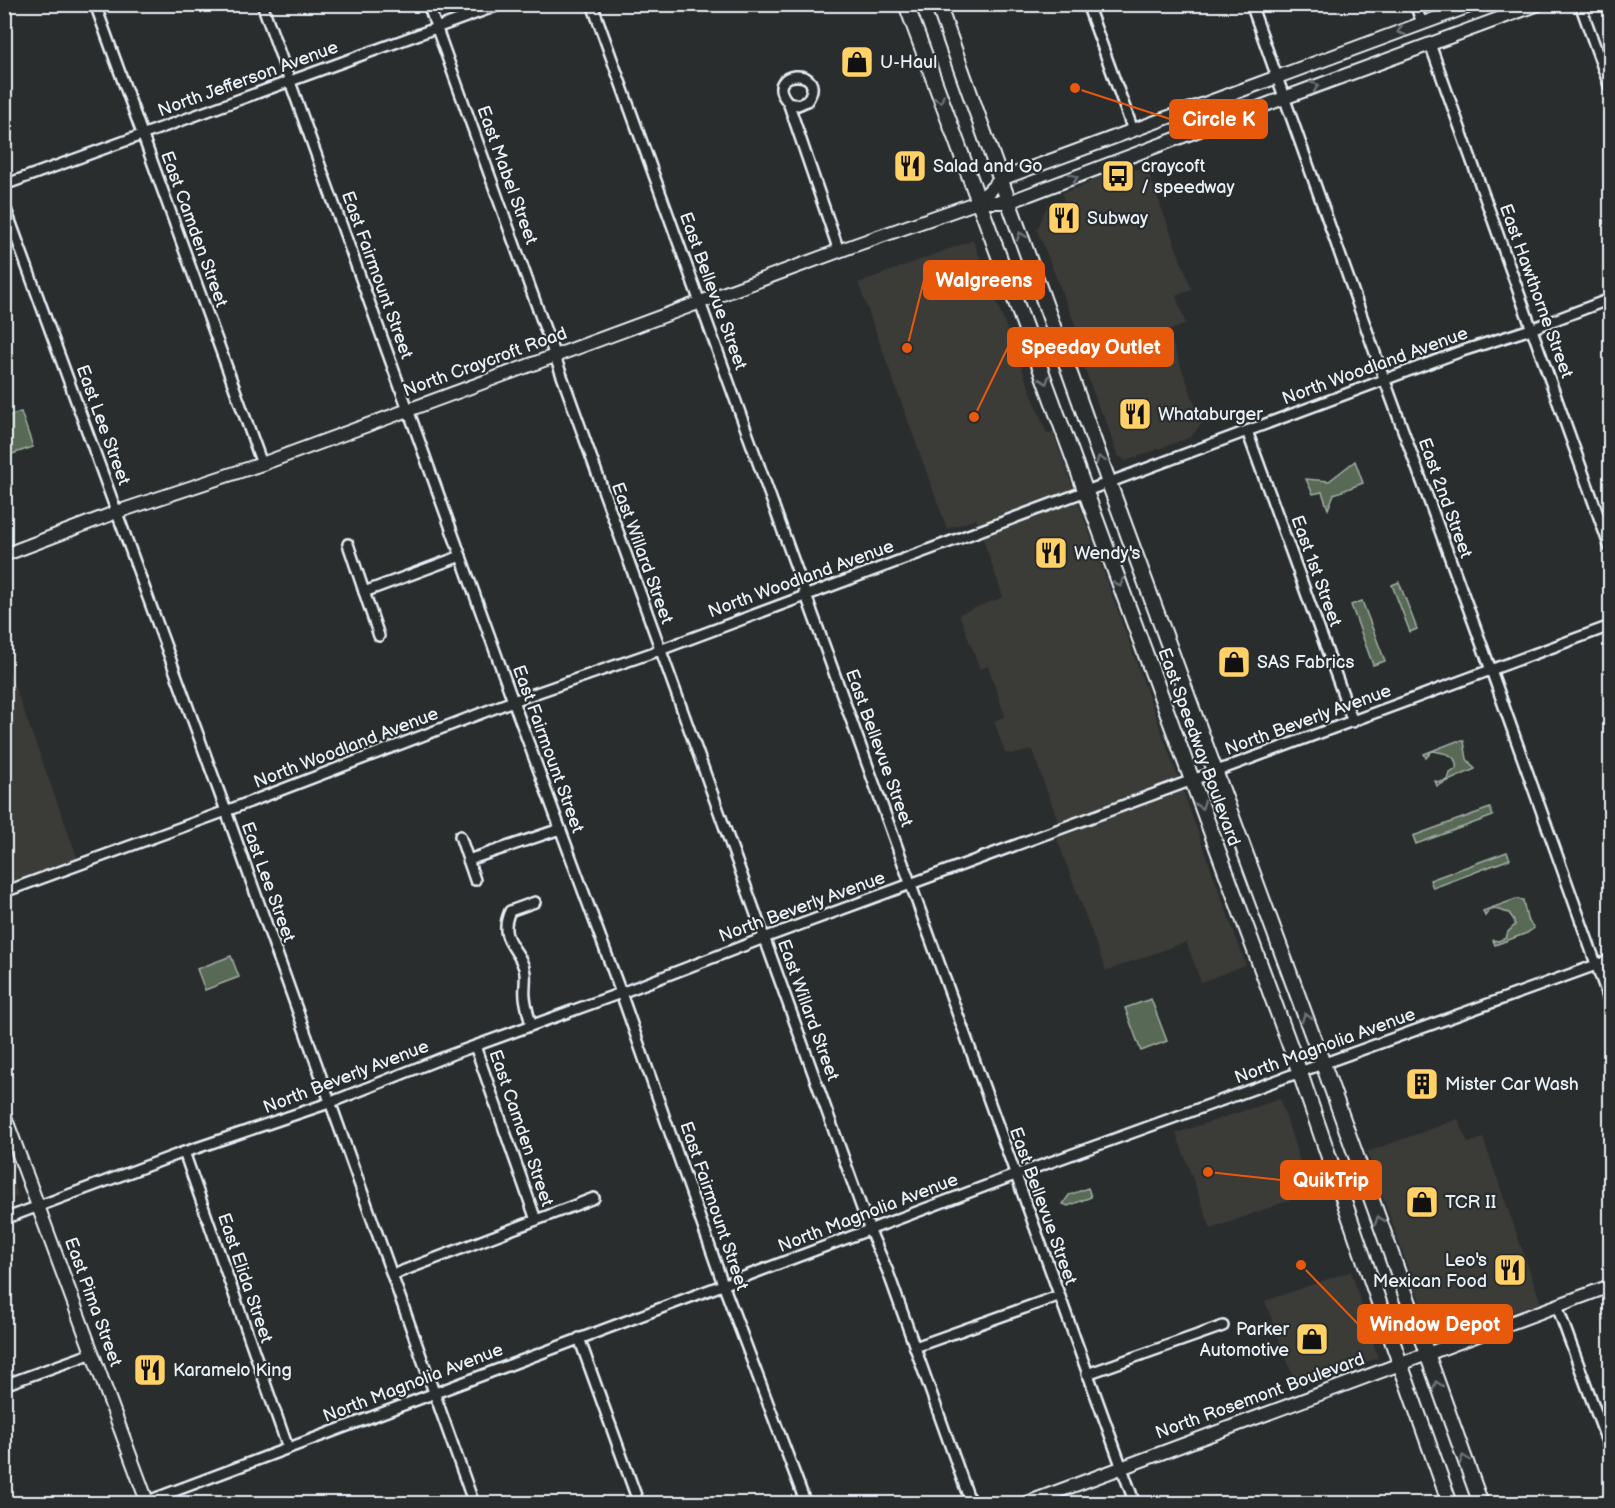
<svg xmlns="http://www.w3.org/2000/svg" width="1615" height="1508" font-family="'Balsamiq Sans',sans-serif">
  <rect width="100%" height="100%" fill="#2a2d2e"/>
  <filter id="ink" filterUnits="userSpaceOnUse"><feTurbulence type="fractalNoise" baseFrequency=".0167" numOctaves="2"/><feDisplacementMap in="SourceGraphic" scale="12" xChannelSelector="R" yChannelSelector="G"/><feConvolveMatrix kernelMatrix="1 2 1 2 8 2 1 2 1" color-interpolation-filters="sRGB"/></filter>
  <g filter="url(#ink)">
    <g fill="#3b3a37">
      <polygon points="1146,166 1192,290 1176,296 1186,324 1168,331 1202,423 1191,437 1126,461 1117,455 1104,415 1100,411 1082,361 1098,355 1088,328 1078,332 1037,230 1046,208 1064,201 1062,193 1085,185 1095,177 1124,166 1126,172"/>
      <polygon points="973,240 1047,434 1053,432 1246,965 1201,982 1186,942 1106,971 1057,839 1059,824 1032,750 1014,754 1005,753 994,721 1005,716 988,666 980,669 959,614 1003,597 976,519 947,529 858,283"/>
      <polygon points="4,657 78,859 5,885 4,885"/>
      <polygon points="1280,1099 1310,1193 1211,1229 1176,1133"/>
      <polygon points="1458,1119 1468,1143 1483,1138 1541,1303 1443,1338 1431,1333 1367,1152"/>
      <polygon points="5,1158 18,1196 5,1202 4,1202"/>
      <polygon points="1351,1271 1378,1358 1297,1388 1265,1301"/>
    </g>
    <g fill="#596b54" stroke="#a0aea6" stroke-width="1.5">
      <polygon points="21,412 33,447 9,455 5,443 5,417"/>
      <polygon points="1355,461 1363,483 1334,494 1328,509 1322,492 1313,494 1306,479 1329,481"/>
      <polygon points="1399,582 1417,629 1410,632 1392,585"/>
      <polygon points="1362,601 1385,661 1373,665 1351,605"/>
      <path d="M1457,741H1464L1467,759L1475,769L1437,786L1435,781L1440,782L1448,780L1450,773L1456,769C1458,754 1445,753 1432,751L1426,758L1424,754Z"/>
      <polygon points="1490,808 1493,816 1416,844 1413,836"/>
      <polygon points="1507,852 1510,859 1433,888 1430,880"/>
      <polygon points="1516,899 1523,900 1527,919 1534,928 1527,933 1495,945 1493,940 1498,941 1506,938 1508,932 1515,925 1514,920 1509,913 1495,909 1489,911 1485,916 1483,911"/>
      <polygon points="231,956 239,977 205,990 197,969"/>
      <polygon points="1151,999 1167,1041 1141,1051 1125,1008"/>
      <polygon points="1088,1188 1091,1197 1068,1206 1063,1204 1069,1195"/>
    </g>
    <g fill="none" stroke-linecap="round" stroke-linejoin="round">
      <defs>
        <g id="street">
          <polyline points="95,4 262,464"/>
          <polyline points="262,4 513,701 621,993 723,1284 806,1504"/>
          <polyline points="428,4 870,1231 888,1272 971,1504"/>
          <polyline points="592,4 1135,1504"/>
          <polyline points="1087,4 1133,130"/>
          <polyline points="1251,4 1385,381 1491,670 1610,1003"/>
          <polyline points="1415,4 1422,23"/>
          <polyline points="1580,4 1610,88"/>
          <polyline points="1430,44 1610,548"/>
          <path d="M788,102L798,105L807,101C831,65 759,70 788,102L839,251"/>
          <polyline points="4,185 502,4"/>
          <polyline points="4,204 226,811 474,1504"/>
          <polyline points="1247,431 1353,722"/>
          <polyline points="348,544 379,636"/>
          <polyline points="364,592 461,556"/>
          <polyline points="460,836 475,880"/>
          <polyline points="468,860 560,829"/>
          <polyline points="4,892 226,811 513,701 660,650 1247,431 1459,352 1531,329 1610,299"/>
          <path d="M531,1025C529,1016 526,1006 525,997C524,989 526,981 525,973C522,948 496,942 510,911L535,902"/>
          <polyline points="475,1046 536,1220"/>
          <polyline points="184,1152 288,1448"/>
          <polyline points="4,1219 176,1155 329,1103 450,1055 621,993 764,938 1610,626"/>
          <polyline points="392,1275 594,1198"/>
          <polyline points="1557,1306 1610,1450"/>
          <polyline points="579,1338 639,1504"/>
          <polyline points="915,1347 1058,1296"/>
          <polyline points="1087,1374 1223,1326"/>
          <polyline points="4,1385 93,1353"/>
          <polyline points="140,1504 1015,1175 1610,960"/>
        </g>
        <g id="secondary">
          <polyline points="978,202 1001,179 1475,4"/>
          <polyline points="4,555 117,512 262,464 855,245 978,202 1009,202 1284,98 1539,4"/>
          <polyline points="4,1114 148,1504"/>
          <polyline points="1024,1504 1610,1286"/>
        </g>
        <g id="primary">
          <polyline points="906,4 1300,1073 1395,1349 1450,1504"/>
          <polyline points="938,4 1109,483 1323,1064 1481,1504"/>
        </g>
      </defs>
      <use href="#street" stroke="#e8f1f8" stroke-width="14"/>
      <use href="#secondary" stroke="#e8f1f8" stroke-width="16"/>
      <use href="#primary" stroke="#e8f1f8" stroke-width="18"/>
      <use href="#street" stroke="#2a2d2e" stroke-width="9"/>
      <use href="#secondary" stroke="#2a2d2e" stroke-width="12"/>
      <use href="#primary" stroke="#2a2d2e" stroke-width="14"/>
    </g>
    <defs><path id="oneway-chevron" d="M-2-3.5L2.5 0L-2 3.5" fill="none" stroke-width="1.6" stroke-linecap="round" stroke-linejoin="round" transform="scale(1.5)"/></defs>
    <g stroke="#6c7275">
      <use href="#oneway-chevron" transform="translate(1401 31) rotate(160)"/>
      <use href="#oneway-chevron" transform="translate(1315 86) rotate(-20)"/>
      <use href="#oneway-chevron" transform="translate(940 99) rotate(70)"/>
      <use href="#oneway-chevron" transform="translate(1074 178) rotate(-21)"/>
      <use href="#oneway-chevron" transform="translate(1021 236) rotate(-110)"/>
      <use href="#oneway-chevron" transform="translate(1045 380) rotate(70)"/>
      <use href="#oneway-chevron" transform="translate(1100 460) rotate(-110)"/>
      <use href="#oneway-chevron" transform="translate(1119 583) rotate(70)"/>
      <use href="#oneway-chevron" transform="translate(1201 805) rotate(70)"/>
      <use href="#oneway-chevron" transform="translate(1306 1017) rotate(-110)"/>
      <use href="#oneway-chevron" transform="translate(1379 1220) rotate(-110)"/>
      <use href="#oneway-chevron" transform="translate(1437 1385) rotate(-110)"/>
      <use href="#oneway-chevron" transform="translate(1464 1459) rotate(-110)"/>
    </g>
  </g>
  <defs>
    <symbol id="shop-square" viewBox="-11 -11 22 22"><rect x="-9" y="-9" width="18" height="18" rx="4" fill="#ffd166" stroke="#2a2d2e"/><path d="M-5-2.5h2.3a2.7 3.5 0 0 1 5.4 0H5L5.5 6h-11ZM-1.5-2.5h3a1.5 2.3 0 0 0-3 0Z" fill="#111"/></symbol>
    <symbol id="restaurant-square" viewBox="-11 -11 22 22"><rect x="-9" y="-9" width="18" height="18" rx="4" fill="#ffd166" stroke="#2a2d2e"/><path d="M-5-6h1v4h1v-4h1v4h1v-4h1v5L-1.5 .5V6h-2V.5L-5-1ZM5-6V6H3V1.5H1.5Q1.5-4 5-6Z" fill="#111"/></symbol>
    <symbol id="bus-square" viewBox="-11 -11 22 22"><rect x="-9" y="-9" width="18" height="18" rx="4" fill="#ffd166" stroke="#2a2d2e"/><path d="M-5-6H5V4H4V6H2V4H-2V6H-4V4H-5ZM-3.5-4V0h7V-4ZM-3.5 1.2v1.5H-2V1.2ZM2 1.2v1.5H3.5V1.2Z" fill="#111"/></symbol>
    <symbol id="building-square" viewBox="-11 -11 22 22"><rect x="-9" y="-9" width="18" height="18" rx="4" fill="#ffd166" stroke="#2a2d2e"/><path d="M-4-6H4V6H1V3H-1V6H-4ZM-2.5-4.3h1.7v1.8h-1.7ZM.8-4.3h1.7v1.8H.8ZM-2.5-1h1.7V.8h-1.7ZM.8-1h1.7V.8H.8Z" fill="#111"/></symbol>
  </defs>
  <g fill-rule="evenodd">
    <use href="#shop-square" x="838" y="43" width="38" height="38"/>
    <use href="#restaurant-square" x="891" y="147" width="38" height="38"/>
    <use href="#bus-square" x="1099" y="157" width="38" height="38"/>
    <use href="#restaurant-square" x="1045" y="199" width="38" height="38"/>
    <use href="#restaurant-square" x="1116" y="395" width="38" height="38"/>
    <use href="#restaurant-square" x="1032" y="534" width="38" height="38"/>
    <use href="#shop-square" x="1215" y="643" width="38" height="38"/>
    <use href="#building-square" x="1403" y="1065" width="38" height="38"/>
    <use href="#shop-square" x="1403" y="1183" width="38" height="38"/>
    <use href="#restaurant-square" x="1491" y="1251" width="38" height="38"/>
    <use href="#shop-square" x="1293" y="1320" width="38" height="38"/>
    <use href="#restaurant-square" x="131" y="1351" width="38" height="38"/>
  </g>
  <g text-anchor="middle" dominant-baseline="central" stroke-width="4.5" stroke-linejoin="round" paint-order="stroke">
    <g font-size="18" fill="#e8f1f8" stroke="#2a2d2e" text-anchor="start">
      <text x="880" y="62">U-Haul</text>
      <text x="933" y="166">Salad and Go</text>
      <text x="1141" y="166">craycoft<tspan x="1141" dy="21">/ speedway</tspan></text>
      <text x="1087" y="218">Subway</text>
      <text x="1158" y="414">Whataburger</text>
      <text x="1074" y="553">Wendy's</text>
      <text x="1257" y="662">SAS Fabrics</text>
      <text x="1445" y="1084">Mister Car Wash</text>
      <text x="1445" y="1202">TCR II</text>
      <text x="1487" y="1260" text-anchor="end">Leo's<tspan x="1487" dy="21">Mexican Food</tspan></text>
      <text x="1289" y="1329" text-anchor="end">Parker<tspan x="1289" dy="21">Automotive</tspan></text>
      <text x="173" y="1370">Karamelo King</text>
    </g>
    <g font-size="18" fill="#e8f1f8" stroke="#2a2d2e">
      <text transform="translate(248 79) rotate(-20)">North Jefferson Avenue</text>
      <text transform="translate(507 175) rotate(70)">East Mabel Street</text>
      <text transform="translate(194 229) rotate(70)">East Camden Street</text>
      <text transform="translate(377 275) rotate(70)">East Fairmount Street</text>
      <text transform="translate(713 291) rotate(70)">East Bellevue Street</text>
      <text transform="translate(1536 291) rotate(70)">East Hawthorne Street</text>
      <text transform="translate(485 362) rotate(-20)">North Craycroft Road</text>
      <text transform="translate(1375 366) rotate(-20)">North Woodland Avenue</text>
      <text transform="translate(103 425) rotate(70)">East Lee Street</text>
      <text transform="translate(1445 498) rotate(70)">East 2nd Street</text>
      <text transform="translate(642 553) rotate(70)">East Willard Street</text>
      <text transform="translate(1316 571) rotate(70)">East 1st Street</text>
      <text transform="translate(801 579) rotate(-20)">North Woodland Avenue</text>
      <text transform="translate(1308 720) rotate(-20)">North Beverly Avenue</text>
      <text transform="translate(1199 747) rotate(70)">East Speedway Boulevard</text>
      <text transform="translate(346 748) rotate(-21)">North Woodland Avenue</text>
      <text transform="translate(879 748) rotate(70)">East Bellevue Street</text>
      <text transform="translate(548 749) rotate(70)">East Fairmount Street</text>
      <text transform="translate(268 882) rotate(70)">East Lee Street</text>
      <text transform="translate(802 907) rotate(-20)">North Beverly Avenue</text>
      <text transform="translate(808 1010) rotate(70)">East Willard Street</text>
      <text transform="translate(1325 1046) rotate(-20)">North Magnolia Avenue</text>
      <text transform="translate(346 1077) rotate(-21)">North Beverly Avenue</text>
      <text transform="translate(521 1128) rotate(71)">East Camden Street</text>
      <text transform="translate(714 1206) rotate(71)">East Fairmount Street</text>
      <text transform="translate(1043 1206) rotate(70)">East Bellevue Street</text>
      <text transform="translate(868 1213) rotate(-21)">North Magnolia Avenue</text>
      <text transform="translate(245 1278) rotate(71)">East Elida Street</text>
      <text transform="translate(93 1302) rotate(70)">East Pima Street</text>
      <text transform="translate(413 1383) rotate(-21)">North Magnolia Avenue</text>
      <text transform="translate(1260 1396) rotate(-20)">North Rosemont Boulevard</text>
    </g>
  </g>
  <path fill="none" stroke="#e8590c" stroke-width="2" d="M1075 88L1170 119M907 348L924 280M974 417L1008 347M1208 1172L1281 1180M1301 1265L1358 1324"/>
  <g fill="#e8590c" stroke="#2a2d2e" stroke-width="2">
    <circle cx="1075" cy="88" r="6"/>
    <circle cx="907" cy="348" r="6"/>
    <circle cx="974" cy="417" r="6"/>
    <circle cx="1208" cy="1172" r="6"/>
    <circle cx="1301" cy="1265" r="6"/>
  </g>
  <g fill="#e8590c" stroke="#e8590c" stroke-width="2">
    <rect x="1170" y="100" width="97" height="38" rx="6"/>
    <rect x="924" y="261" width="120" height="38" rx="6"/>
    <rect x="1008" y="328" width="165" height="38" rx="6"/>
    <rect x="1281" y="1161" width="100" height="38" rx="6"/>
    <rect x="1358" y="1305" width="154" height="38" rx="6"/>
  </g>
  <g font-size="20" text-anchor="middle" font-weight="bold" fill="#fff">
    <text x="1219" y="126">Circle K</text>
    <text x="984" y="287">Walgreens</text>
    <text x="1091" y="354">Speeday Outlet</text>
    <text x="1331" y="1187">QuikTrip</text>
    <text x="1435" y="1331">Window Depot</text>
  </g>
  <rect width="1615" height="1508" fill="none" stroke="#2a2d2e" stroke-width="24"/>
  <rect x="12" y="12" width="1591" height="1484" fill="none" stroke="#e8f1f8" stroke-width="2" filter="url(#ink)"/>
</svg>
